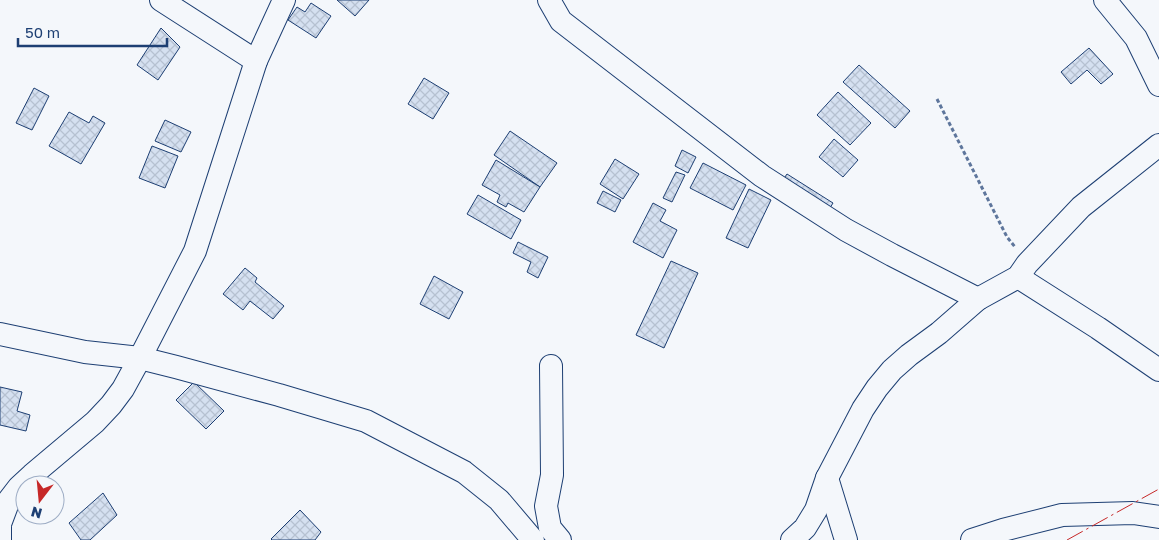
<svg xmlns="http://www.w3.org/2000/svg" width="1159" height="540" font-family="'Golos Text',sans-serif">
  <defs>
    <pattern id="building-cross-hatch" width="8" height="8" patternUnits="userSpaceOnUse" patternTransform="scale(1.25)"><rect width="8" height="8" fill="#d5e0f0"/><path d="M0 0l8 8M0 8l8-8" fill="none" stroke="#b6c1d1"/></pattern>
  </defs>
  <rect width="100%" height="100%" fill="#f4f7fb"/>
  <g fill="url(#building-cross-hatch)" stroke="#1d3f73">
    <polygon points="337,0 369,0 355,16"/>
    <polygon points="311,3 331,16 316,38 288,20 297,7 305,12"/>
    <polygon points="161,28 180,47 158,80 137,65"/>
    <polygon points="1089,48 1113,74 1101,84 1087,70 1071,84 1061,72"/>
    <polygon points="859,65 910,111 895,128 843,82"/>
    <polygon points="424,78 449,93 433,119 408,104"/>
    <polygon points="34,88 49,96 32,130 16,123"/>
    <polygon points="838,92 871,123 850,145 817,115"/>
    <polygon points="69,112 89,123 93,116 105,123 81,164 49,146"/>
    <polygon points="165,120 191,132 181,152 155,141"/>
    <polygon points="510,131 557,163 540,187 494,155"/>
    <polygon points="834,139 858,160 843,177 819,157"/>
    <polygon points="152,146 178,156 165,188 139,178"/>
    <polygon points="682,150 696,157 688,173 675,166"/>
    <polygon points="615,159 639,174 623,199 600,184"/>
    <polygon points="496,160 540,187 524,212 508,203 506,207 497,202 500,195 482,185"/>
    <polygon points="703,163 746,185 733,210 690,188"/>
    <polygon points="676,172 685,175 672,202 663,198"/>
    <polygon points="787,174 833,203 825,216 778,187"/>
    <polygon points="749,189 771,200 748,248 726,238"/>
    <polygon points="603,191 621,200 615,212 597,203"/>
    <polygon points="478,195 521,220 511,239 467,214"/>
    <polygon points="653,203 666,210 660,221 677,230 663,258 633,242"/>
    <polygon points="518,242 548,257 538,278 527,272 531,262 513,253"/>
    <polygon points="671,261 698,273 664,348 636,335"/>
    <polygon points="245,268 257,278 255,282 284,306 273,319 250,301 243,310 223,294"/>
    <polygon points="434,276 463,292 449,319 420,304"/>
    <polygon points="194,382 224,411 206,429 176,400"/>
    <polygon points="0,387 22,392 17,411 30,415 26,431 0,425"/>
    <polygon points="103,493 117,515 90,540 81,540 69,523"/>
    <polygon points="300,510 321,532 315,540 272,540 271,539"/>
  </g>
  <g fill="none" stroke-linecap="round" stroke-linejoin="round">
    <defs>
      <g id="minor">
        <polyline points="161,0 256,61"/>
        <polyline points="549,0 561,21 762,176 846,230 892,255 978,299"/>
        <polyline points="1105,0 1136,38 1159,85"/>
        <polyline points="1018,277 1098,328 1159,370"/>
        <polyline points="0,334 85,352 140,358 176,367 279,395 366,421 464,472 499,500 533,540"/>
        <polyline points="551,366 552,475 546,506 550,528 560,540"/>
        <polyline points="827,478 846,540"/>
        <polyline points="0,540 0,524 9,500 19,487 32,475 95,422 111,405 123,389 140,358 195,251 256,61 284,0"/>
        <polyline points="792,540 805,528 816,510 827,478 863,409 877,388 892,370 909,355 939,333 978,299 1018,277 1027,264 1081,207 1159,145"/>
        <polyline points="972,540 1003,530 1062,515 1133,513 1159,517"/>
      </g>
    </defs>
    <use href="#minor" stroke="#1d3f73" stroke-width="24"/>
    <polyline stroke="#5e769c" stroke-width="3" stroke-dasharray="4 2.5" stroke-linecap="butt" points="937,99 1007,237 1015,247"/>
    <use href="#minor" stroke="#f4f7fb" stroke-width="22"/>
    <polyline stroke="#c62828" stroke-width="1" stroke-dasharray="18 4 2.5 4" stroke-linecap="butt" points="1067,540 1159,489"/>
  </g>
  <g transform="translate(40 500) rotate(196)"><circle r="24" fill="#f4f7fb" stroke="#9eadc5"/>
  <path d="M0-4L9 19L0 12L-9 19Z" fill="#c62828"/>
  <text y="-8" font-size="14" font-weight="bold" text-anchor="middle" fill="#1d3f73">N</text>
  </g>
  <path d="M18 38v8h149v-8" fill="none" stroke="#1d3f73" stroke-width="2.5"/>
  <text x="25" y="38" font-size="15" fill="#1d3f73" stroke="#f4f7fb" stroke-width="4" paint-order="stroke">50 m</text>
</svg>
